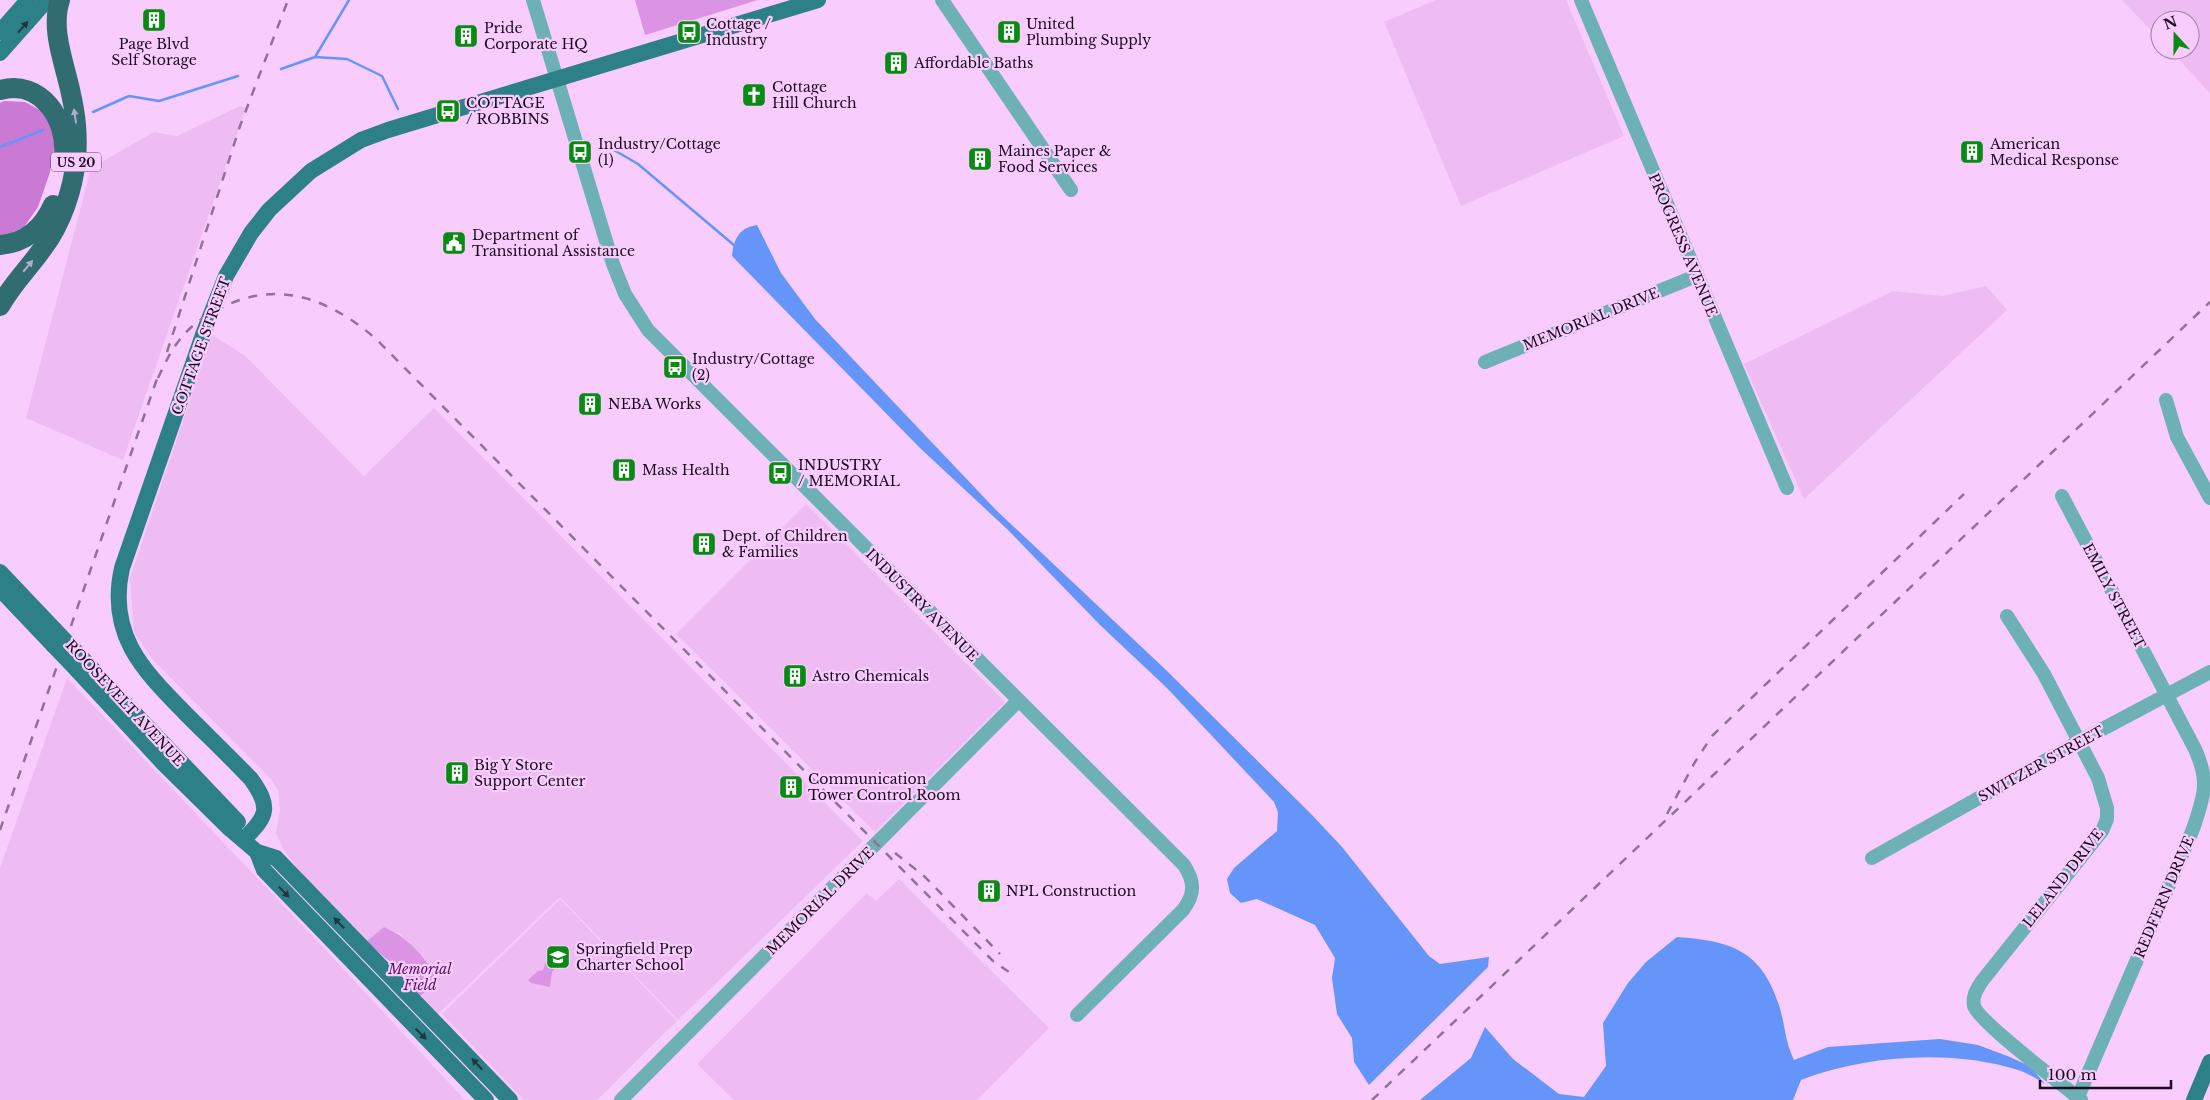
<svg xmlns="http://www.w3.org/2000/svg" width="2210" height="1100" font-family="'Libre Baskerville',serif">
  <rect width="100%" height="100%" fill="#f9ccfe"/>
  <g fill="#eebcf3">
    <polygon points="1436,0 1566,0 1624,136 1461,206 1384,22"/>
    <polygon points="2122,0 2210,0 2210,93 2170,50 2190,50 2190,20 2160,20 2160,40"/>
    <polygon points="240,106 246,108 123,460 26,418 91,168 154,132 177,136"/>
    <polygon points="1986,286 2007,310 1804,499 1744,364 1893,291 1943,296"/>
    <polygon points="212,335 244,355 364,476 434,408 863,841 678,1020 560,897 438,1014 421,995 439,979 424,958 400,934 384,927 367,941 306,880 283,849 276,833 280,809 278,790 270,778 154,661 134,633 130,578"/>
    <polygon points="806,504 1005,702 875,832 676,634"/>
    <polygon points="67,678 322,946 465,1100 0,1100 0,868"/>
    <polygon points="899,879 1049,1028 977,1100 734,1100 697,1064 867,893 876,901"/>
    <polygon points="560,899 677,1021 597,1100 524,1100 442,1014"/>
  </g>
  <g fill="#da94e3">
    <polygon points="635,0 758,0 645,35"/>
    <path d="M384,927C410,938 423,957 440,979L419,997C409,988 409,980 402,972C391,960 377,954 367,941Z"/>
    <polygon points="554,954 561,960 552,972 550,987 531,983 528,980 538,971 543,970 546,961 555,962 557,959"/>
  </g>
  <polygon fill="#ca79d4" points="4,101 25,102 45,113 56,138 50,172 38,207 24,227 3,237 0,236 0,103"/>
  <g fill="#6595f8">
    <path d="M757,225L781,273L815,319L848,354L996,510L1166,670L1313,816L1342,847L1429,956L1440,964L1489,957L1488,967L1369,1085L1354,1062L1352,1038L1337,1014L1332,978L1335,958L1315,925L1257,899L1241,903L1230,893L1227,879L1234,868L1277,831L1278,812L1274,802L1167,688L1100,625L1007,529L920,448L732,256C734,238 739,228 757,225Z"/>
    <path d="M1677,937C1731,941 1761,950 1779,1005C1785,1024 1785,1042 1794,1060L1828,1047L1940,1039L1978,1045L2010,1057L2031,1067L2045,1084C2037,1079 2028,1073 2018,1070C1952,1049 1865,1055 1801,1080L1793,1100H1420L1471,1058L1485,1027L1513,1059L1559,1094L1584,1097L1606,1066L1603,1023L1628,983L1646,962Z"/>
  </g>
  <g fill="none" stroke-linecap="round" stroke-linejoin="round">
    <g stroke="#6595f8" stroke-width="2.5">
      <polyline points="315,57 349,0"/>
      <polyline points="281,69 315,57 347,59 382,76 398,109"/>
      <polyline points="93,112 129,96 159,101 238,76"/>
      <polyline points="602,143 638,164 735,246"/>
      <polyline points="0,147 43,130"/>
    </g>
    <g stroke="#6db1b7" stroke-width="14">
      <path d="M533,0L613,264L625,294L648,330L1184,865C1195,882 1195,894 1183,910L1077,1015"/>
      <polyline points="942,0 1071,190"/>
      <polyline points="1581,0 1787,488"/>
      <polyline points="1485,362 1696,276"/>
      <polyline points="2166,400 2177,437 2210,498"/>
      <path d="M2062,496L2195,749C2210,782 2204,796 2193,829L2078,1097"/>
      <path d="M2007,616L2044,674L2098,778L2107,808V819L2102,831L1982,981C1977,989 1972,996 1974,1006C1979,1022 2063,1085 2081,1100"/>
      <polyline points="1872,858 2080,741 2210,672"/>
      <polyline points="621,1100 1018,701"/>
    </g>
    <g stroke="#2d8088" stroke-width="16">
      <polyline points="0,32 28,0"/>
      <polyline points="0,53 47,0"/>
      <polyline points="0,572 55,630"/>
      <polyline points="0,589 54,646"/>
      <polyline points="81,657 238,822"/>
      <polyline points="78,671 163,763 230,829 257,852 276,858 510,1100"/>
      <path d="M244,839C268,816 271,807 251,779C230,757 208,736 186,714C143,670 107,635 122,568L204,332L226,276L251,233L269,210L311,171L361,140L388,130L818,0"/>
      <polyline points="257,852 264,870 486,1100"/>
      <polyline points="2194,1100 2210,1062"/>
    </g>
    <g stroke="#316c71" stroke-width="20">
      <path d="M0,90C41,79 67,119 64,155"/>
      <path d="M0,245C25,243 43,228 53,205"/>
      <path d="M0,306C12,284 29,268 43,248C62,223 73,189 76,159C78,137 76,115 71,94C65,64 50,30 60,0"/>
    </g>
    <g stroke="#917295" stroke-width="2.5" stroke-dasharray="9 9" stroke-linecap="butt">
      <polyline points="167,352 240,126 288,0"/>
      <path d="M158,378C165,363 172,348 183,336C192,324 206,316 219,309C277,278 330,299 376,339L993,961L1009,972"/>
      <polyline points="1667,814 1695,762 1712,736 1964,494"/>
      <polyline points="0,830 159,373"/>
      <polyline points="895,853 923,875 1000,954"/>
      <polyline points="1372,1100 2210,302"/>
    </g>
    <g stroke="#2d8088" stroke-width="16">
      <polyline points="55,630 81,657"/>
      <polyline points="54,646 78,671"/>
    </g>
  </g>
  <defs><path id="oneway-solid" d="M-6-.8H1V-3.2L6.5 0L1 3.2V.8H-6Z" transform="scale(1.25)"/></defs>
  <g fill="#213442">
    <use href="#oneway-solid" transform="translate(23 27) rotate(-49)"/>
    <use href="#oneway-solid" transform="translate(284 892) rotate(46)"/>
    <use href="#oneway-solid" transform="translate(339 923) rotate(-134)"/>
    <use href="#oneway-solid" transform="translate(421 1034) rotate(44)"/>
    <use href="#oneway-solid" transform="translate(477 1064) rotate(-133)"/>
  </g>
  <g fill="#b3aacd">
    <use href="#oneway-solid" transform="translate(75 116) rotate(-98)"/>
    <use href="#oneway-solid" transform="translate(28 266) rotate(-50)"/>
  </g>
  <defs>
    <symbol id="building-square" viewBox="-11 -11 22 22"><rect x="-9" y="-9" width="18" height="18" rx="4" fill="#098a13" stroke="#f9ccfe"/><path d="M-4-6H4V6H1V3H-1V6H-4ZM-2.5-4.3h1.7v1.8h-1.7ZM.8-4.3h1.7v1.8H.8ZM-2.5-1h1.7V.8h-1.7ZM.8-1h1.7V.8H.8Z" fill="#fff"/></symbol>
    <symbol id="bus-square" viewBox="-11 -11 22 22"><rect x="-9" y="-9" width="18" height="18" rx="4" fill="#098a13" stroke="#f9ccfe"/><path d="M-5-6H5V4H4V6H2V4H-2V6H-4V4H-5ZM-3.5-4V0h7V-4ZM-3.5 1.2v1.5H-2V1.2ZM2 1.2v1.5H3.5V1.2Z" fill="#fff"/></symbol>
    <symbol id="church-square" viewBox="-11 -11 22 22"><rect x="-9" y="-9" width="18" height="18" rx="4" fill="#098a13" stroke="#f9ccfe"/><path d="M-1.2-6h2.4v3.5h3.3v2.4h-3.3V6h-2.4V-.1h-3.3v-2.4h3.3Z" fill="#fff"/></symbol>
    <symbol id="civic-square" viewBox="-11 -11 22 22"><rect x="-9" y="-9" width="18" height="18" rx="4" fill="#098a13" stroke="#f9ccfe"/><path d="M-.6-6.5H3V-4.5H.6V-3L4-1V1h2V6H-6V1h2V-1L-.6-3ZM-1.2 2.5V6h2.4V2.5Z" fill="#fff"/></symbol>
    <symbol id="school-square" viewBox="-11 -11 22 22"><rect x="-9" y="-9" width="18" height="18" rx="4" fill="#098a13" stroke="#f9ccfe"/><path d="M0-5L7-2L0 1L-7-2ZM-4 1L0 2.5L4 1V4Q0 6-4 4Z" fill="#fff"/></symbol>
  </defs>
  <g fill-rule="evenodd">
    <use href="#building-square" x="140" y="6" width="28" height="28"/>
    <use href="#bus-square" x="675" y="18" width="28" height="28"/>
    <use href="#building-square" x="995" y="18" width="28" height="28"/>
    <use href="#building-square" x="452" y="22" width="28" height="28"/>
    <use href="#building-square" x="882" y="49" width="28" height="28"/>
    <use href="#church-square" x="740" y="81" width="28" height="28"/>
    <use href="#bus-square" x="434" y="97" width="28" height="28"/>
    <use href="#bus-square" x="566" y="138" width="28" height="28"/>
    <use href="#building-square" x="1958" y="138" width="28" height="28"/>
    <use href="#building-square" x="966" y="145" width="28" height="28"/>
    <use href="#civic-square" x="440" y="229" width="28" height="28"/>
    <use href="#bus-square" x="661" y="353" width="28" height="28"/>
    <use href="#building-square" x="576" y="390" width="28" height="28"/>
    <use href="#building-square" x="610" y="456" width="28" height="28"/>
    <use href="#bus-square" x="766" y="459" width="28" height="28"/>
    <use href="#building-square" x="690" y="530" width="28" height="28"/>
    <use href="#building-square" x="781" y="662" width="28" height="28"/>
    <use href="#building-square" x="443" y="759" width="28" height="28"/>
    <use href="#building-square" x="777" y="773" width="28" height="28"/>
    <use href="#building-square" x="975" y="877" width="28" height="28"/>
    <use href="#school-square" x="544" y="943" width="28" height="28"/>
  </g>
  <g text-anchor="middle" dominant-baseline="central" stroke-width="4.5" stroke-linejoin="round" paint-order="stroke">
    <rect fill="#f9ccfe" stroke="#5e4560" stroke-width="1" x="51" y="152.5" width="50" height="19" rx="4"/>
    <g font-size="12" font-weight="bold" fill="#1b0b1d">
      <text x="76" y="162">US 20</text>
    </g>
    <g font-size="14" fill="#1b0b1d" stroke="#f9ccfe" text-anchor="start">
      <text x="706" y="24">Cottage /<tspan x="706" dy="16">Industry</tspan></text>
      <text x="1026" y="24">United<tspan x="1026" dy="16">Plumbing Supply</tspan></text>
      <text x="484" y="28">Pride<tspan x="484" dy="16">Corporate HQ</tspan></text>
      <text x="154" y="44" text-anchor="middle">Page Blvd<tspan x="154" dy="16">Self Storage</tspan></text>
      <text x="914" y="63">Affordable Baths</text>
      <text x="772" y="87">Cottage<tspan x="772" dy="16">Hill Church</tspan></text>
      <text x="466" y="103">COTTAGE<tspan x="466" dy="16">/ ROBBINS</tspan></text>
      <text x="598" y="144">Industry/Cottage<tspan x="598" dy="16">(1)</tspan></text>
      <text x="1990" y="144">American<tspan x="1990" dy="16">Medical Response</tspan></text>
      <text x="998" y="151">Maines Paper &amp;<tspan x="998" dy="16">Food Services</tspan></text>
      <text x="472" y="235">Department of<tspan x="472" dy="16">Transitional Assistance</tspan></text>
      <text x="692" y="359">Industry/Cottage<tspan x="692" dy="16">(2)</tspan></text>
      <text x="608" y="404">NEBA Works</text>
      <text x="798" y="465">INDUSTRY<tspan x="798" dy="16">/ MEMORIAL</tspan></text>
      <text x="642" y="470">Mass Health</text>
      <text x="722" y="536">Dept. of Children<tspan x="722" dy="16">&amp; Families</tspan></text>
      <text x="812" y="676">Astro Chemicals</text>
      <text x="474" y="765">Big Y Store<tspan x="474" dy="16">Support Center</tspan></text>
      <text x="808" y="779">Communication<tspan x="808" dy="16">Tower Control Room</tspan></text>
      <text x="1006" y="891">NPL Construction</text>
      <text x="576" y="949">Springfield Prep<tspan x="576" dy="16">Charter School</tspan></text>
    </g>
    <g font-size="14" fill="#1b0b1d" stroke="#f9ccfe">
      <text transform="translate(1683 245) rotate(67)">PROGRESS AVENUE</text>
      <text transform="translate(1591 319) rotate(-22)">MEMORIAL DRIVE</text>
      <text transform="translate(201 346) rotate(-70)">COTTAGE STREET</text>
      <text transform="translate(2114 596) rotate(62)">EMILY STREET</text>
      <text transform="translate(922 605) rotate(45)">INDUSTRY AVENUE</text>
      <text transform="translate(125 703) rotate(47)">ROOSEVELT AVENUE</text>
      <text transform="translate(2041 764) rotate(-29)">SWITZER STREET</text>
      <text transform="translate(2063 878) rotate(-52)">LELAND DRIVE</text>
      <text transform="translate(2164 897) rotate(-67)">REDFERN DRIVE</text>
      <text transform="translate(820 901) rotate(-45)">MEMORIAL DRIVE</text>
    </g>
    <g font-size="14" font-style="italic" fill="#5c1065" stroke="#f9ccfe">
      <text x="420" y="969">Memorial<tspan x="420" dy="16">Field</tspan></text>
    </g>
  </g>
  <g transform="translate(2175 35) rotate(339)"><circle r="24" fill="#f9ccfe" stroke="#a07fa4"/>
  <path d="M0-4L9 19L0 12L-9 19Z" fill="#098a13"/>
  <text y="-8" font-size="14" font-weight="bold" text-anchor="middle" fill="#1b0b1d">N</text>
  </g>
  <path d="M2040 1080v8h131v-8" fill="none" stroke="#1b0b1d" stroke-width="2.5"/>
  <text x="2048" y="1080" font-size="15" fill="#1b0b1d" stroke="#f9ccfe" stroke-width="4" paint-order="stroke">100 m</text>
</svg>
